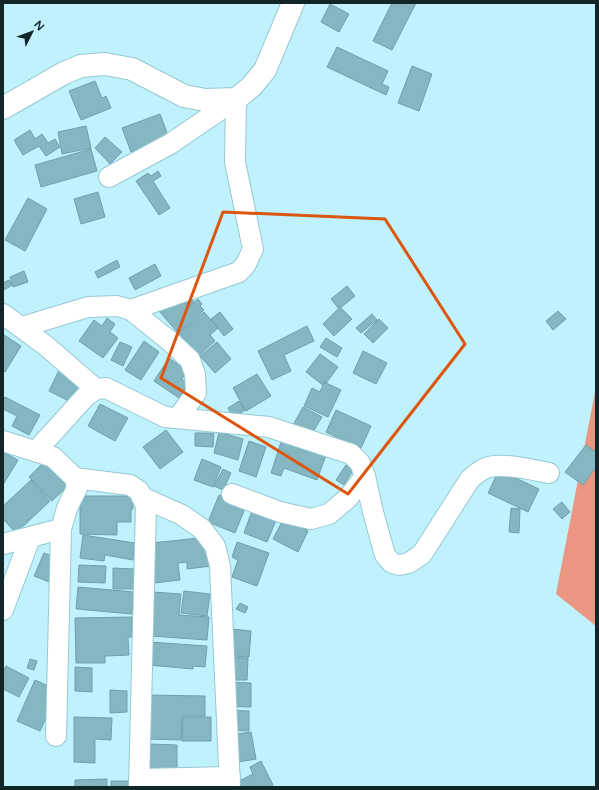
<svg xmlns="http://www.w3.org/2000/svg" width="599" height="790" font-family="'Varela Round',sans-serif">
  <rect width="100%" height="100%" fill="#bff2fd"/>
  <polygon fill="#eb9583" points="596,387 596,626 556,594"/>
  <g fill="#85b7c2" stroke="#6e9faa">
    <polygon points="392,3 416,3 392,50 373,41"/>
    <polygon points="330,4 349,14 339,32 321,22"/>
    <polygon points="337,47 388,71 382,84 389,87 386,95 327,67"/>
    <polygon points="412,66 432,74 419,111 398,103"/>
    <polygon points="95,81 102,98 106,96 111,108 81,120 69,91"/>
    <polygon points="160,114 169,138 131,152 122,128"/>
    <polygon points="86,126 91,148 62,154 58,132"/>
    <polygon points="30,130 35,139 42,134 48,143 55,139 60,147 46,156 39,146 23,155 14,140"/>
    <polygon points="105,137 122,152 110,164 95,148"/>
    <polygon points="91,149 97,171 41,187 35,165"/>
    <polygon points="158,171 161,176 153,181 170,208 159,215 136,181 148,173 151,176"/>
    <polygon points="98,192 105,217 81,224 74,199"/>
    <polygon points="28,198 47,209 25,251 5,240"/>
    <polygon points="117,260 120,267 98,278 95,272"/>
    <polygon points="155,264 161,276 135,290 129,278"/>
    <polygon points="24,271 28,282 13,287 10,277"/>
    <polygon points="9,280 12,285 4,290 3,283"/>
    <polygon points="347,286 355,296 339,309 331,299"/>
    <polygon points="185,290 195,303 189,308 179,294"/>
    <polygon points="178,296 188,308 198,299 202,304 200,306 204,310 178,333 159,311"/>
    <polygon points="340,307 352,319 334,336 323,324"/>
    <polygon points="558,311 566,319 553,330 546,321"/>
    <polygon points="204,312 218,328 210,335 215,341 197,357 178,334"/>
    <polygon points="220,312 233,329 224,336 211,319"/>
    <polygon points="372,314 377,320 361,333 356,328"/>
    <polygon points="107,318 115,324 110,332 118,338 103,358 79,341 94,320 102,326"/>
    <polygon points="379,319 388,328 373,343 364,334"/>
    <polygon points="307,326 314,341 284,355 291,371 272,380 258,351"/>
    <polygon points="4,335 21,346 5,372 3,371"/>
    <polygon points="326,338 342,348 337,357 320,347"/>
    <polygon points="144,341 159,352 141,380 125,370"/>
    <polygon points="120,342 132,347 123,366 111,360"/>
    <polygon points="217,342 231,359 215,373 200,356"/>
    <polygon points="363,351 387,363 376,384 353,373"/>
    <polygon points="320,354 338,367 324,386 306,372"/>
    <polygon points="169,358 187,371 182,379 188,384 179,398 154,381"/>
    <polygon points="61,366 87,379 75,404 49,391"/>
    <polygon points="257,374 271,396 246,411 233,388"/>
    <polygon points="324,382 341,390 328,417 304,406 312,388 320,392"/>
    <polygon points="5,397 40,415 29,435 12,426 17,416 3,409 3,401"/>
    <polygon points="239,401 245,410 233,418 228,408"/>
    <polygon points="100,404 128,418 115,441 88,426"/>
    <polygon points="303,407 322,417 310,437 292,427"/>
    <polygon points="336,410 371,426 361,448 326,432"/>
    <polygon points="166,430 183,452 160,469 143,447"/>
    <polygon points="219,432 243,439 238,460 214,453"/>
    <polygon points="195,433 214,433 213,447 195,446"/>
    <polygon points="282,439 326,455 317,480 284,468 281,476 271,473"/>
    <polygon points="249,441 266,447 256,477 239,471"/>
    <polygon points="586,445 596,452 596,467 583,485 565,472"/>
    <polygon points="3,452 18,460 3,485"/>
    <polygon points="202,459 221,467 213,487 194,480"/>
    <polygon points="46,460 70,484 52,501 29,477"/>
    <polygon points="346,465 353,470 344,485 336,480"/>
    <polygon points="223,469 231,473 223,490 214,486"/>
    <polygon points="499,470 539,489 528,512 488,493"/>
    <polygon points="31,480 50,501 16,533 3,519 3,506"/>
    <polygon points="219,495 246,506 235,533 208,522"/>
    <polygon points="80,496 133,496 133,509 131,509 131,522 117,522 117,535 80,534"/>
    <polygon points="562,502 570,512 562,519 553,509"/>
    <polygon points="253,508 277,518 267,542 244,533"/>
    <polygon points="511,508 520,509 519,533 509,532"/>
    <polygon points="284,518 308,531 298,552 273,539"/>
    <polygon points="83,535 135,543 133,560 105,555 104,561 80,558"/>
    <polygon points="208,537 211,566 187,569 187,562 178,563 180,580 154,583 152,543"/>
    <polygon points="237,542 269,553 257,586 232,577 238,560 232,557"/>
    <polygon points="44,553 62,560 52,583 34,576"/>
    <polygon points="79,565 106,566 105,583 78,582"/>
    <polygon points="113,568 134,569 134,589 113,589"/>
    <polygon points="78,587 134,592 132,614 76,609"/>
    <polygon points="184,591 210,594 207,616 181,613"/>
    <polygon points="153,592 181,594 179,615 209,617 207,640 151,636"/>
    <polygon points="240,603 248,607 245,613 236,609"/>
    <polygon points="132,617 132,637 128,637 129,655 105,656 105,663 76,663 75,618"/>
    <polygon points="222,628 251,631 249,657 220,655"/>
    <polygon points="149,642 207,646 205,667 193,666 193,669 148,665"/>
    <polygon points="219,657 248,658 247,680 219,680"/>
    <polygon points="30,659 37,661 34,670 27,668"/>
    <polygon points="6,666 29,678 19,697 3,689 3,672"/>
    <polygon points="75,667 92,668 92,692 75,691"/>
    <polygon points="35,680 53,688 46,705 51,707 40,731 17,721"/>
    <polygon points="220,682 251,683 251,707 220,706"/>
    <polygon points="110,690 127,691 127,712 110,713"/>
    <polygon points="146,695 205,696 205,716 182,716 181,740 145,739"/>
    <polygon points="222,710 249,711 249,731 221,730"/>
    <polygon points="74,717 112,718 111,740 95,739 95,763 74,762"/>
    <polygon points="183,717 211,717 211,741 182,741"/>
    <polygon points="251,732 256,759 227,764 223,736"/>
    <polygon points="149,744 177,745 177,769 148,768"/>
    <polygon points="261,761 273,785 270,787 241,787 239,781 253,774 250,767"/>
    <polygon points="107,779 107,787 75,787 75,780"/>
    <rect x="111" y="781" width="20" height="6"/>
  </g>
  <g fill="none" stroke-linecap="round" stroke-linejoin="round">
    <defs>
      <g id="minor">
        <polyline points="109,177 170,144 236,99"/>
        <polyline points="131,310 239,272 246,264 253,249 235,162 236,99"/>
        <polyline points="3,314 45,345 96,389"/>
        <polyline points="22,327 88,307 117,306 131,310 171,342 190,360 195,374 196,393 178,418"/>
        <polyline points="3,441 53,457 75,478 77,488 67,508 61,529 56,736"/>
        <path d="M36,451L86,396L96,389L106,388L165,417L269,427L351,454L360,463L365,476L373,512L385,555L392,563L399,565L409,563L422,554L470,479C476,474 481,469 489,467C505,463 533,470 549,473"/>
        <polyline points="75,478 130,485 139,491 146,506 139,787"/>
        <polyline points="232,494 280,512 311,519 329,514 348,498 365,476"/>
        <polyline points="142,497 182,515 202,529 215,546 220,566 230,787"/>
        <polyline points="3,544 61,529"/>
        <polyline points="3,610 30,538"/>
        <polyline points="139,779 230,777"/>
      </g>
      <polyline id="major" points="3,108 64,73 81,66 105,64 132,69 184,96 205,100 236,99 251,87 265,70 293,3"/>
    </defs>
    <use href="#minor" stroke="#96c8d3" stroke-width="22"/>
    <use href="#major" stroke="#96c8d3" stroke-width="24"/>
    <use href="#minor" stroke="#fff" stroke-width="20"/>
    <use href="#major" stroke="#fff" stroke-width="22"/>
  </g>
  <path fill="none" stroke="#dd560e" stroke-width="3" stroke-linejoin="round" d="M223,212L385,219L465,344L348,494L161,378Z"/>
  <rect width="599" height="790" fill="none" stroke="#12262a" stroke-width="8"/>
  <g transform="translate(32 32) rotate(48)" stroke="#bff2fd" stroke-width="3" paint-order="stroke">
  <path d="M0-3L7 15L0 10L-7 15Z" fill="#12262a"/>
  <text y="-6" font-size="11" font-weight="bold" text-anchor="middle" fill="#12262a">N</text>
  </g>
</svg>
